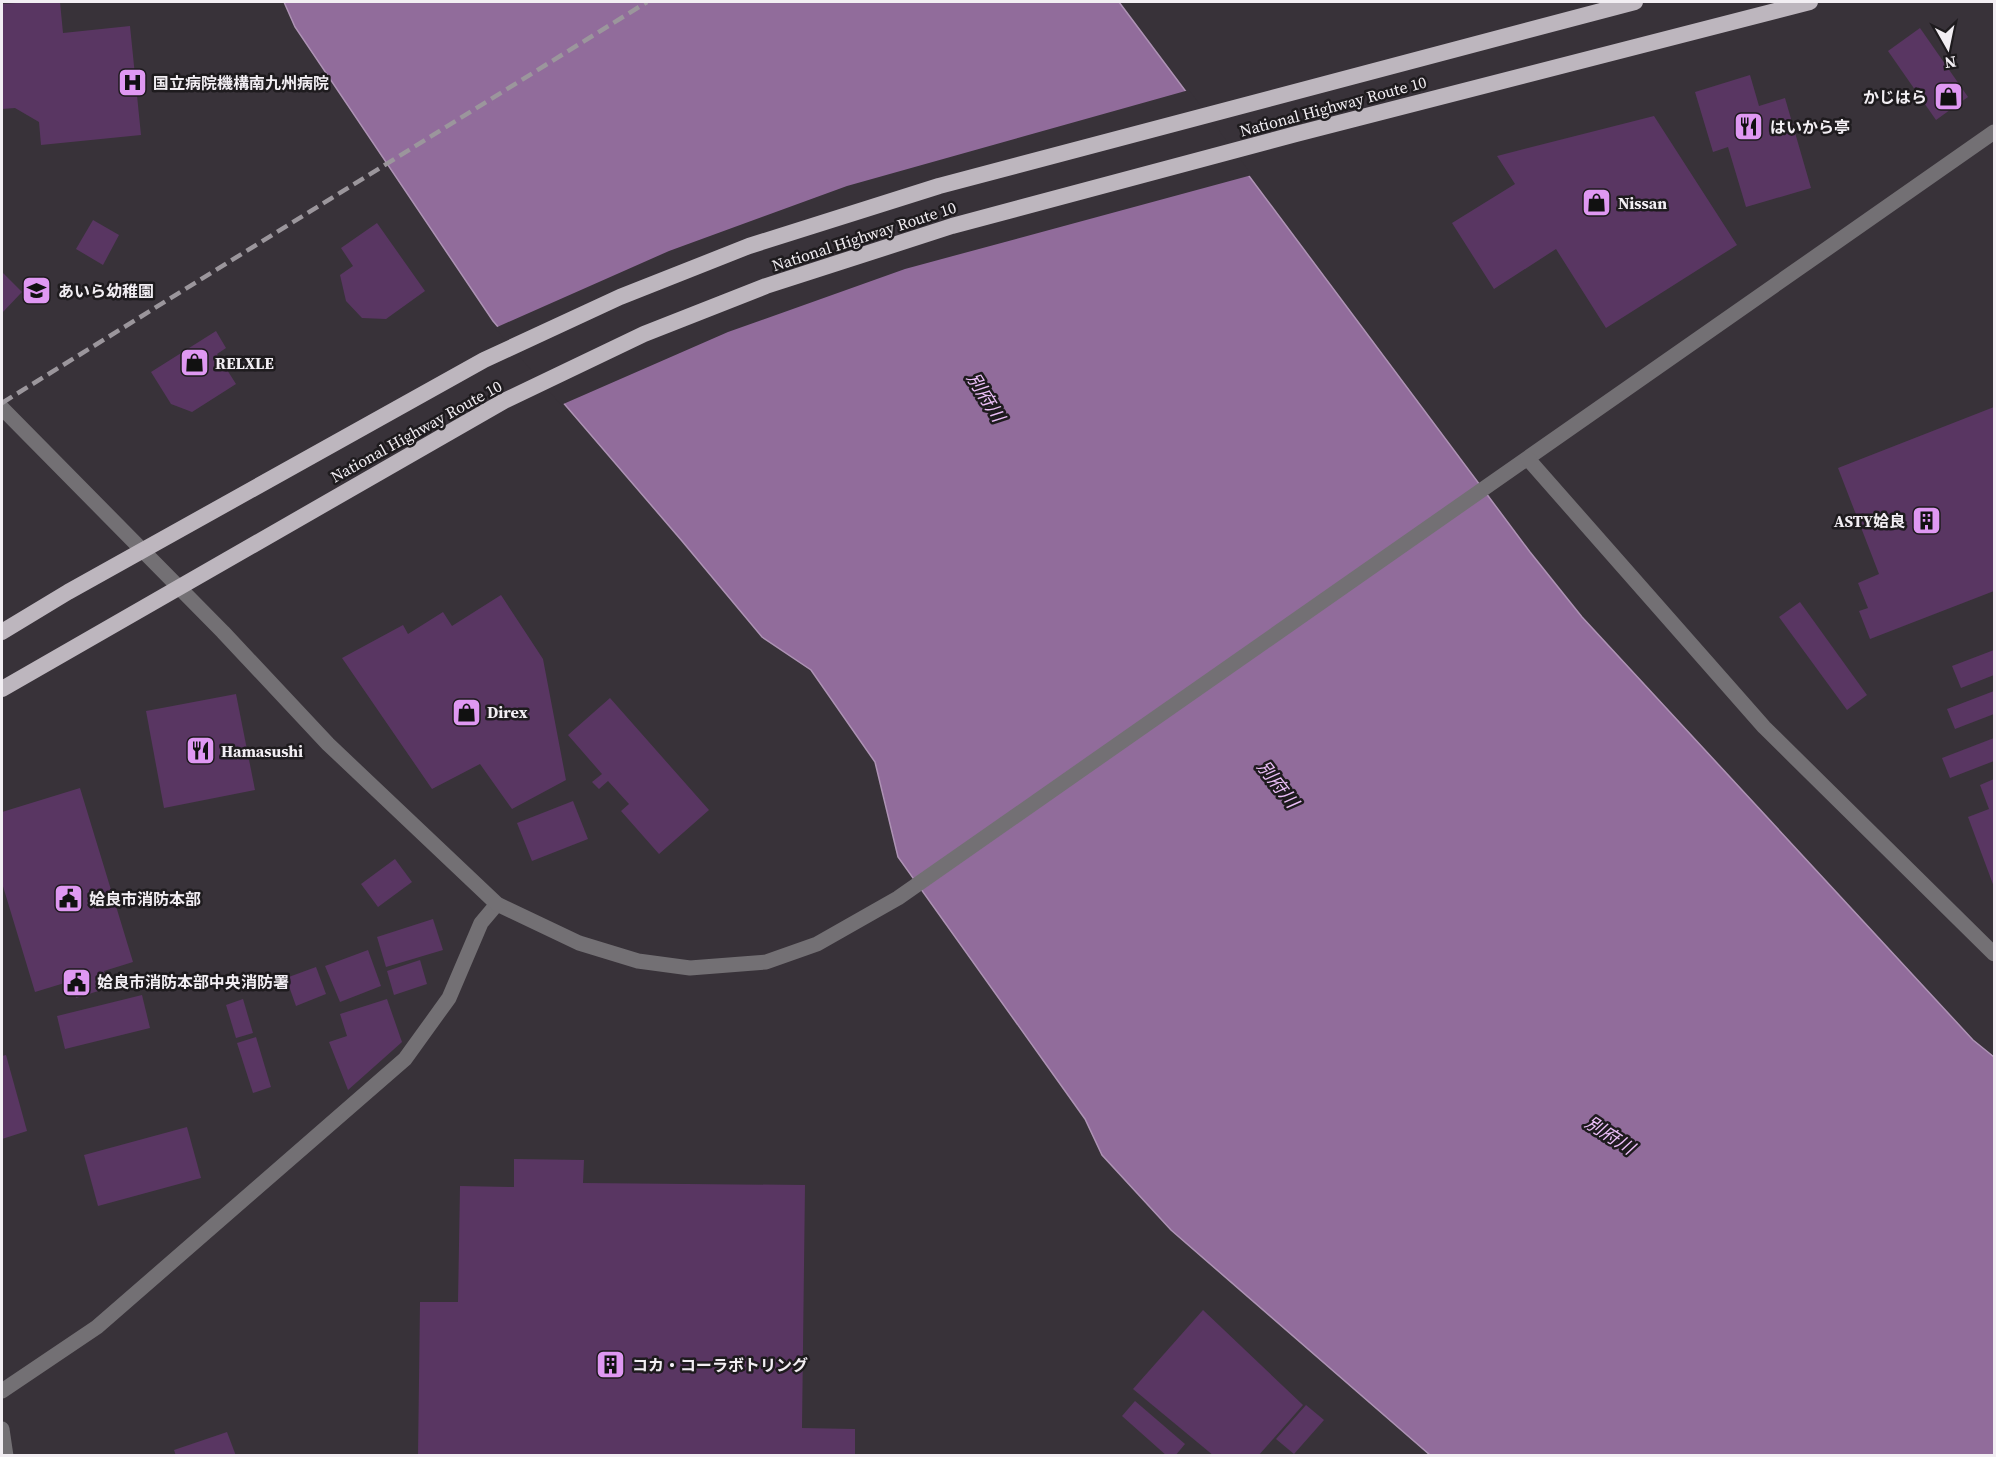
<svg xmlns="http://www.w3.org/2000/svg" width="1996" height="1457" font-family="'Source Serif 4','Noto Sans JP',serif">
  <rect width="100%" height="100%" fill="#383239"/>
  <polygon fill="#916c9b" stroke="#ae93b5" stroke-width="1.5" points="284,2 1119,2 1530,552 1582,617 1973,1040 1994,1057 1994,1455 1430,1455 1171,1230 1102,1155 1085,1119 898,857 875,762 811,670 762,637 682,541 493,321 295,27"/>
  <polygon fill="#383239" points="1189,90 1252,175 905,269 728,332 561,405 495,328 669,251 847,186"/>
  <g fill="#593662">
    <polygon points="31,2 60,2 63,33 130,26 141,135 41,145 39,122 15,108 2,109 2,4"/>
    <polygon points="1920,28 1968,97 1936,120 1888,51"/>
    <polygon points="1750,75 1759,106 1785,98 1811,188 1746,207 1728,147 1713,152 1695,92"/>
    <polygon points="1654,116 1737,245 1606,328 1556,249 1494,289 1452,223 1515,184 1497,156"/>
    <polygon points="93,220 119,235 103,265 76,249"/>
    <polygon points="377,223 425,291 386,319 362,318 346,301 340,275 353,266 341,248"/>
    <polygon points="2,272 22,292 2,313"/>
    <polygon points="216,331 226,348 217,354 236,384 192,412 171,404 151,372"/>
    <polygon points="1994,407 1994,591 1870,639 1859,611 1868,608 1858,583 1879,574 1838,468"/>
    <polygon points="501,595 543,659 566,780 512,809 480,764 432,789 342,658 403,625 408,634 443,612 452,626"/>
    <polygon points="1800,602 1867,695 1847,710 1779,617"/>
    <polygon points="1994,650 1994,675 1961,688 1952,666"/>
    <polygon points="1994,691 1994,714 1955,729 1947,709"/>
    <polygon points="236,694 255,790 164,808 146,711"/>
    <polygon points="610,698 709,810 659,854 621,811 629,804 608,781 599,789 592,782 602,774 568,735"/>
    <polygon points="1994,738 1994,761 1950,778 1942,758"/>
    <polygon points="1994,779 1994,887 1968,817 1989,809 1980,785"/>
    <polygon points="80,788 133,962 104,971 108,988 76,998 71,981 35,992 2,883 2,812"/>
    <polygon points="573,801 588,839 532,861 517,823"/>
    <polygon points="395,859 412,882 378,907 361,884"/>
    <polygon points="433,919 443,950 386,967 377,937"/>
    <polygon points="368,950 381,986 340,1002 325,966"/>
    <polygon points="420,960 427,984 394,995 387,971"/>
    <polygon points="316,967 326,994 296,1006 286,978"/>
    <polygon points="142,995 150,1028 65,1049 57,1016"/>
    <polygon points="243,999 253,1033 236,1038 226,1005"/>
    <polygon points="387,999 402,1042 348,1090 329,1042 347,1036 340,1014"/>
    <polygon points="256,1037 271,1087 253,1093 237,1043"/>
    <polygon points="6,1055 27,1131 2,1139 2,1056"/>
    <polygon points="187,1127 201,1178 98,1206 84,1155"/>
    <polygon points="514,1159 584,1160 583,1183 805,1185 802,1428 855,1429 855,1456 418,1456 420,1302 458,1302 460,1186 514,1187"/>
    <polygon points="1203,1310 1303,1405 1258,1456 1214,1456 1133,1389"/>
    <polygon points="1135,1401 1185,1444 1175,1456 1167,1456 1122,1416"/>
    <polygon points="1306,1405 1324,1420 1294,1454 1276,1439"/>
    <polygon points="227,1432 236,1456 176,1456 174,1450"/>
  </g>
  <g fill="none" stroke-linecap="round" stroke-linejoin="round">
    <g stroke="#737074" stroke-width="15">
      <polyline points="2,1391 97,1327 405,1059 449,998 481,923 497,904"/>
      <polyline points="2,1429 6,1456"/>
    </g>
    <g stroke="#737074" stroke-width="15">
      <polyline points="2,408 223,632 328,744 497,904 579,943 638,961 690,968 766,962 817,944 898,898 1994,132"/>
      <polyline points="1528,459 1764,727 1994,954"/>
    </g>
    <g stroke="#bdb6be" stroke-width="16">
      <polyline points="2,632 68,592 484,360 620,297 749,246 939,186 1635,2"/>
      <polyline points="2,689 504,401 644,334 766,286 952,226 1296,134 1810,2"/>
    </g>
    <polyline stroke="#9b969c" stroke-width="4.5" stroke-dasharray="12 6" stroke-linecap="butt" points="2,403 647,2"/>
  </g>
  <defs>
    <symbol id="hospital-square" viewBox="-11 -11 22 22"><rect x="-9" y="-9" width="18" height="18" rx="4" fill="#df98f2" stroke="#1e1b1e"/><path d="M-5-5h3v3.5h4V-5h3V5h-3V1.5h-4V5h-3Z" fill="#111"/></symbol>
    <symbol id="shop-square" viewBox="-11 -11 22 22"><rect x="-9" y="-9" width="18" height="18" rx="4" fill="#df98f2" stroke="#1e1b1e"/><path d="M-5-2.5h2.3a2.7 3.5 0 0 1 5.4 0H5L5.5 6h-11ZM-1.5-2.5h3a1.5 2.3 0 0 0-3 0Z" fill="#111"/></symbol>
    <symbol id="restaurant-square" viewBox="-11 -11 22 22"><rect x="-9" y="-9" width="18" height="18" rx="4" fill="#df98f2" stroke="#1e1b1e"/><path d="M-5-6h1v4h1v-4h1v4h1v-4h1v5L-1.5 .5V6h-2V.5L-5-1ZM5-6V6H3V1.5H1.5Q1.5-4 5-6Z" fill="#111"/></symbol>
    <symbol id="school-square" viewBox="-11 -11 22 22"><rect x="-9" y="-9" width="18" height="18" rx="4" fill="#df98f2" stroke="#1e1b1e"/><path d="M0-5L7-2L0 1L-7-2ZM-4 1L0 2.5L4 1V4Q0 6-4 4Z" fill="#111"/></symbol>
    <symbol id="building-square" viewBox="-11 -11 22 22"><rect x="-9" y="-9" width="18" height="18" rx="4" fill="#df98f2" stroke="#1e1b1e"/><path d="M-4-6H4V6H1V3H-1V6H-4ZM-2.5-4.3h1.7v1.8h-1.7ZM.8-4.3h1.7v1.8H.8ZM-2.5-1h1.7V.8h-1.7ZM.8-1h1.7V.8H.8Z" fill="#111"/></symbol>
    <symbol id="civic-square" viewBox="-11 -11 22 22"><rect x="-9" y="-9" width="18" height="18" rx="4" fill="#df98f2" stroke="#1e1b1e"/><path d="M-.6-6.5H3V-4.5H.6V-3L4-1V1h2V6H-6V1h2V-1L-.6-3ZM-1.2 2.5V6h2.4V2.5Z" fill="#111"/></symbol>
  </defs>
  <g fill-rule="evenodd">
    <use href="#hospital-square" x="116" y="66" width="33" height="33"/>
    <use href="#shop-square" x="1932" y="80" width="33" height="33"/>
    <use href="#restaurant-square" x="1732" y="110" width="33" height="33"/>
    <use href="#shop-square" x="1580" y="186" width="33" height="33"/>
    <use href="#school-square" x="20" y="274" width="33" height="33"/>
    <use href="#shop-square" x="178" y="346" width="33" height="33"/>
    <use href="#building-square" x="1910" y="504" width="33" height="33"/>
    <use href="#shop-square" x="450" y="696" width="33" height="33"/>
    <use href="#restaurant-square" x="184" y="734" width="33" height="33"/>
    <use href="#civic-square" x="52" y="882" width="33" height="33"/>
    <use href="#civic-square" x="60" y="966" width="33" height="33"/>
    <use href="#building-square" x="594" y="1348" width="33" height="33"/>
  </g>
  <g text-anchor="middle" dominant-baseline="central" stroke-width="5" stroke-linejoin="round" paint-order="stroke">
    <g font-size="16" font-weight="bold" fill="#f2eef3" stroke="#1e1b1e" text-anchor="start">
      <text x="153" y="83">国立病院機構南九州病院</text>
      <text x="1927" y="97" text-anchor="end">かじはら</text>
      <text x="1770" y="127">はいから亭</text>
      <text x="1618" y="203">Nissan</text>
      <text x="58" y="291">あいら幼稚園</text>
      <text x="215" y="363">RELXLE</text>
      <text x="1905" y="521" text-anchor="end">ASTY姶良</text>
      <text x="487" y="712">Direx</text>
      <text x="221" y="751">Hamasushi</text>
      <text x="89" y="899">姶良市消防本部</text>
      <text x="97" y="982">姶良市消防本部中央消防署</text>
      <text x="632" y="1365">コカ・コーラボトリング</text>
    </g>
    <g font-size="16" fill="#f2eef3" stroke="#1e1b1e">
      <text transform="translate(1333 106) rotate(-15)">National Highway Route 10</text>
      <text transform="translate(864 236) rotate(-18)">National Highway Route 10</text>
      <text transform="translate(416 431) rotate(-29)">National Highway Route 10</text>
    </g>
    <g font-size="18" font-style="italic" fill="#edc0f9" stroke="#1e1b1e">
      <text transform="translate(986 397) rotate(58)">別府川</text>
      <text transform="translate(1278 784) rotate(52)">別府川</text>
      <text transform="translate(1610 1135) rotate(33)">別府川</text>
    </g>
  </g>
  <rect width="1996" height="1457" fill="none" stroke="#f2eef3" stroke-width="6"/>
  <g transform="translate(1948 48) rotate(171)" stroke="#1e1b1e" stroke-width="4.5" paint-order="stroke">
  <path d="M0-4.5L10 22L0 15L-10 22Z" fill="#f2eef3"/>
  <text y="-9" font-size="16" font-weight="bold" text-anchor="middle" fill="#f2eef3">N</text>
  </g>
</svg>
